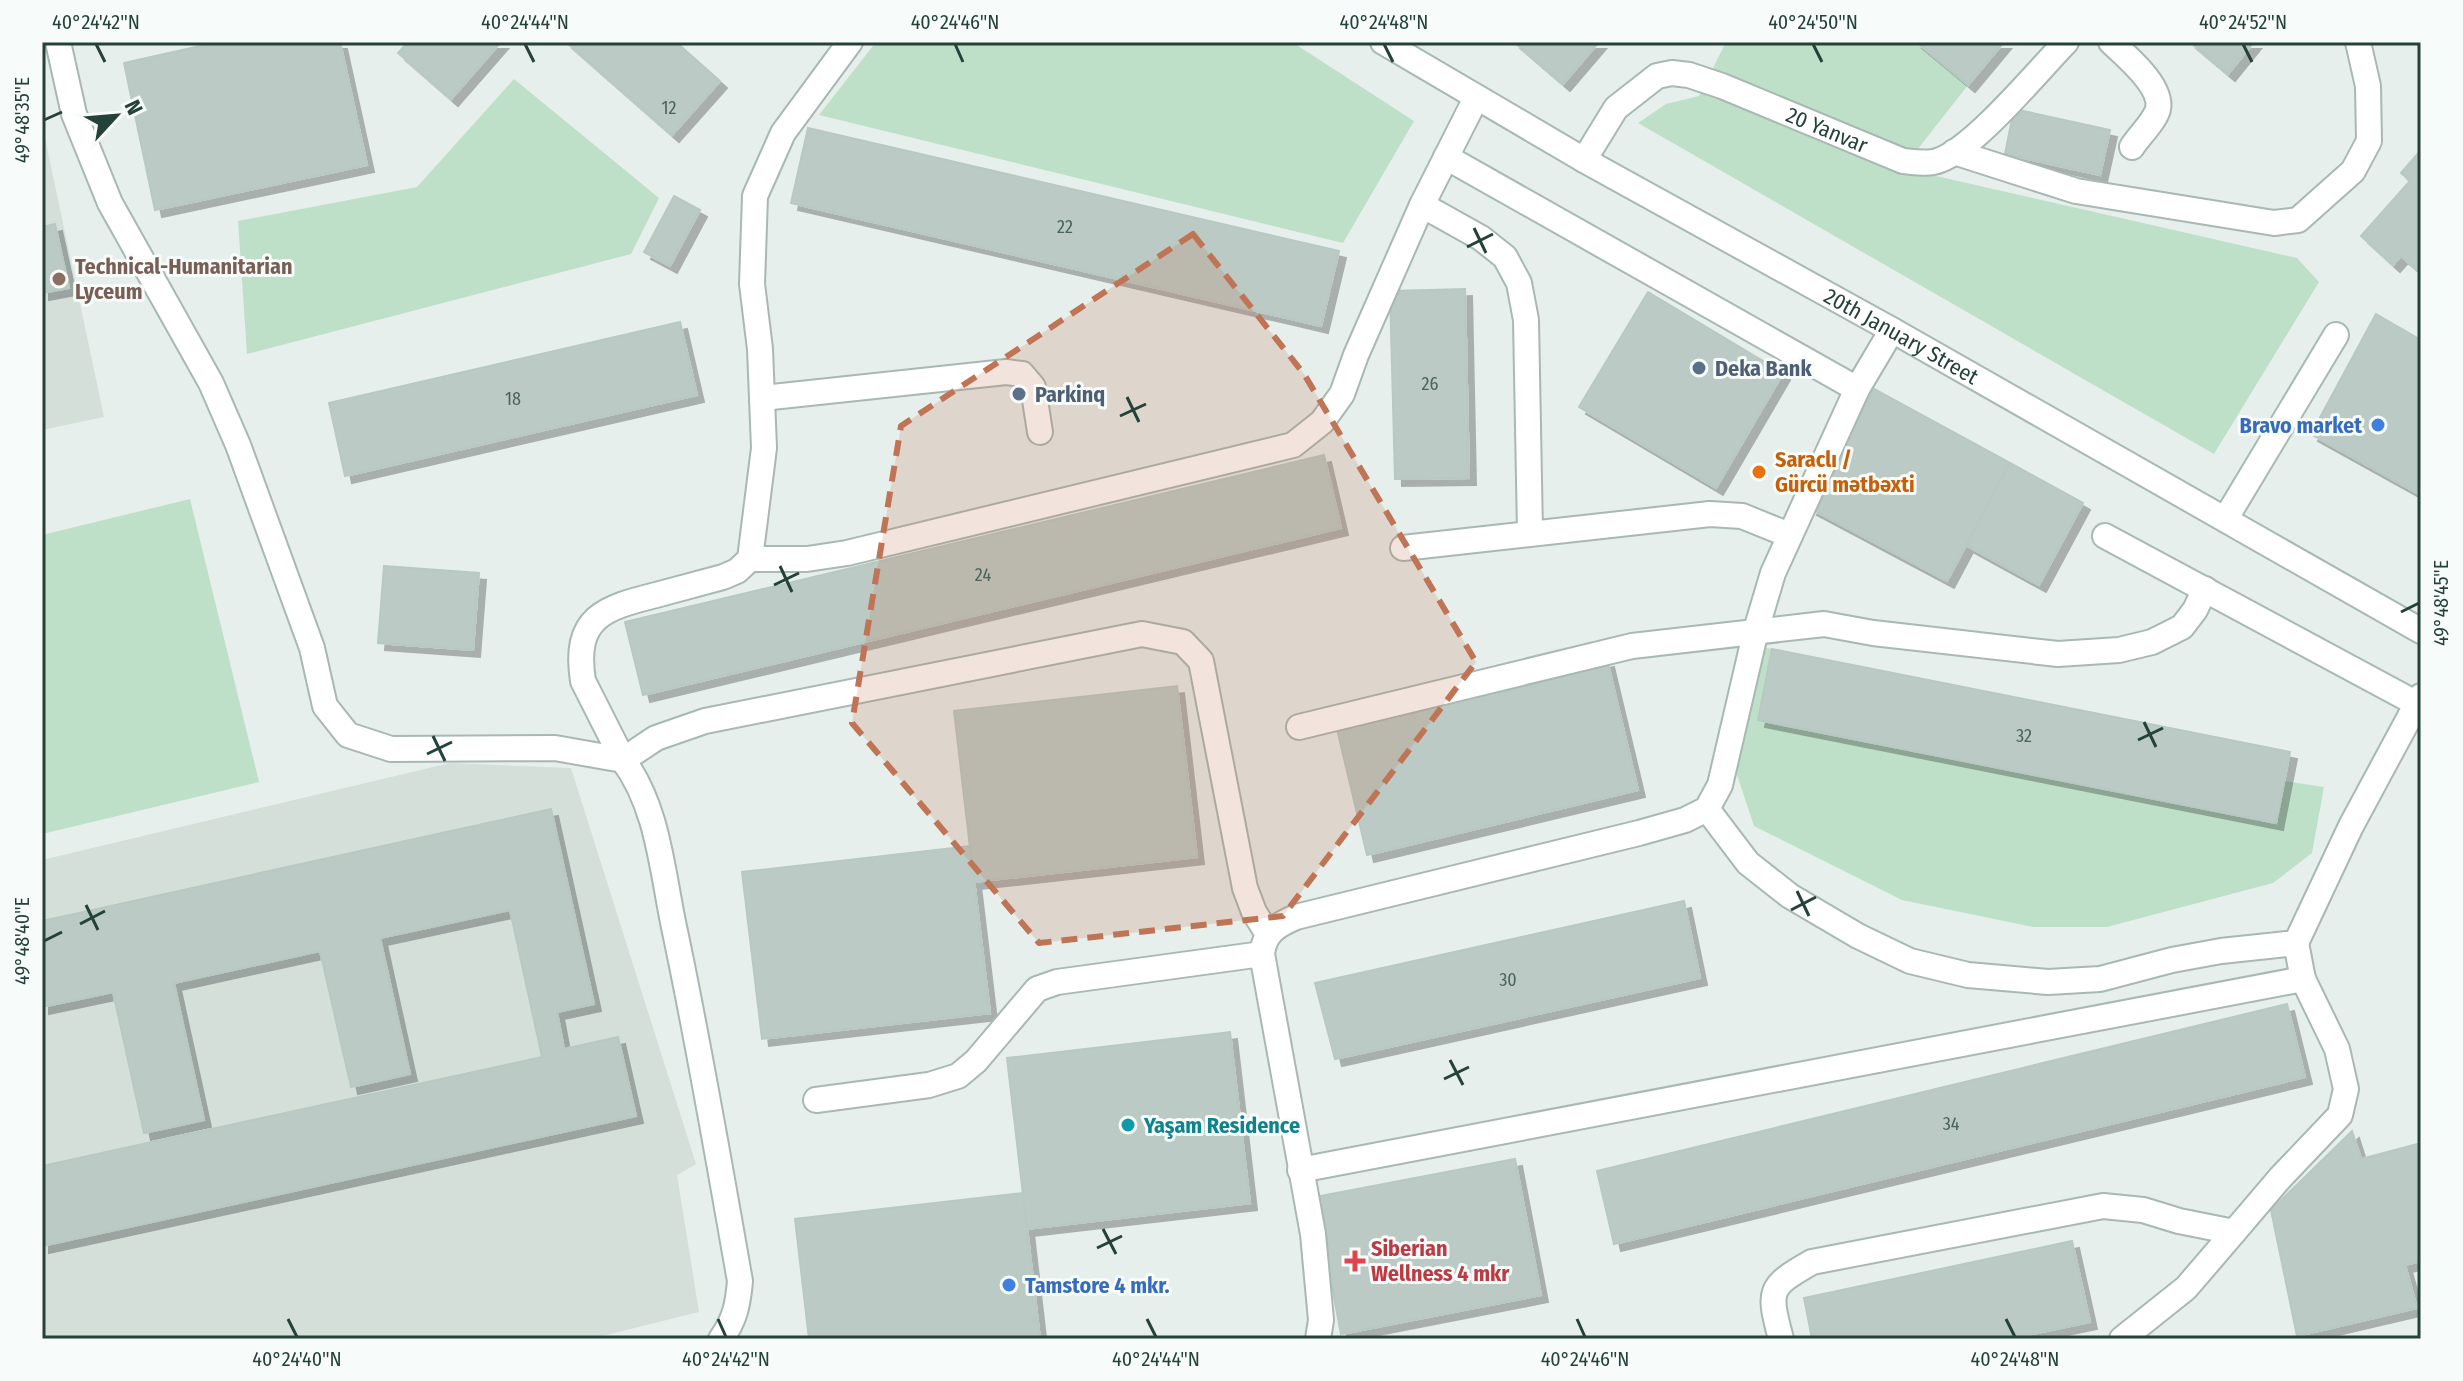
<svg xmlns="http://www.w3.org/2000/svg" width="2463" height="1381" font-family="'Fira Sans Condensed',sans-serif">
  <defs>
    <filter id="shadow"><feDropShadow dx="7" dy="7" stdDeviation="0" flood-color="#0004"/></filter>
  </defs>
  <rect width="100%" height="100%" fill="#e6efeb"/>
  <g fill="#d4dfda">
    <polygon points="42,124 104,417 42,430"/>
    <polygon points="450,763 571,768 696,1164 677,1175 699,1312 590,1339 42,1339 42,860"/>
  </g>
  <g fill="#bfe0c8">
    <polygon points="876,42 1292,42 1414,121 1343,243 819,115"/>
    <polygon points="1726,42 1916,42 1968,85 1914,154 1927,174 2297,258 2319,282 2214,454 1638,123 1666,104 1699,96"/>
    <polygon points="514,79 659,198 631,254 247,354 238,221 417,187"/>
    <polygon points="190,499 259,782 42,834 42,535"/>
    <polygon points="1749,643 1772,649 1758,720 2275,823 2284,781 2324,787 2312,853 2273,883 2107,927 2033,927 1902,900 1754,826 1736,772"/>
  </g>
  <g fill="#bbcac4" stroke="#b8c9c2" stroke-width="2" filter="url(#shadow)">
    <polygon points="218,42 340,42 367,165 155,210 124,63"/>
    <polygon points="408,42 501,42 451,99 398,53"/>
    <polygon points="566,42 676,42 720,81 672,135"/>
    <polygon points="1514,42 1599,42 1563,84"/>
    <polygon points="1916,42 2004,42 1968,85"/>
    <polygon points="2190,42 2254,42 2228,74"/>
    <polygon points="2014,109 2110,130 2100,175 2005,154"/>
    <polygon points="808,128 1339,251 1321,326 791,203"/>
    <polygon points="2421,150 2421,273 2401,256 2393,265 2361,236 2410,181 2401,173"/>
    <polygon points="674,196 700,210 670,266 644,252"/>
    <polygon points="55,224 69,288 42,293 42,227"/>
    <polygon points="1465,289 1469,478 1395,479 1390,291"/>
    <polygon points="1648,292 1783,373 1716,488 1579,407"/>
    <polygon points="2376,314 2421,340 2421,495 2311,434"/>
    <polygon points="680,322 697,395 345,476 329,403"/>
    <polygon points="1874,389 2010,463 1947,581 1810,508"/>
    <polygon points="1324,455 1341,528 643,695 625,622"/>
    <polygon points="2010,463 2083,503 2039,585 1966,545"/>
    <polygon points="384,566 479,573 473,650 378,643"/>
    <polygon points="1772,649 2290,752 2276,823 1758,720"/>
    <polygon points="1607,660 1638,790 1367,855 1336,725"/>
    <polygon points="1177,686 1197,857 974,882 954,711"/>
    <polygon points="551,809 594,1004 557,1012 564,1049 618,1037 636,1116 42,1246 42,1166 542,1057 510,910 380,938 410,1074 351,1087 320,951 174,983 204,1120 144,1133 113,992 42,1007 42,921"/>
    <polygon points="970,846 990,1013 762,1039 742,872"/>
    <polygon points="1684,901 1700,978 1335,1059 1315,983"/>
    <polygon points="2287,1004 2305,1077 1614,1244 1597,1171"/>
    <polygon points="1230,1032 1250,1203 1027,1229 1007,1058"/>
    <polygon points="2352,1131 2361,1159 2421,1143 2421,1261 2405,1265 2417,1308 2297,1336 2271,1210"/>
    <polygon points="1515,1159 1541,1295 1341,1334 1315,1197"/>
    <polygon points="1023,1193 1040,1339 809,1339 795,1219"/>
    <polygon points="2072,1241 2090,1322 2008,1339 1812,1339 1804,1298"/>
  </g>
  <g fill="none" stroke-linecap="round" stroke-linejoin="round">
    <defs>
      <g id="service">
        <path d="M2111,42C2126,56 2163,86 2158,109C2155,121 2139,136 2132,147"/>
        <polyline points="1954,152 2076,191 2274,223 2298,220 2353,171 2369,141 2368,86 2358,42"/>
        <polyline points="1446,157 1857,389"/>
        <polyline points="1422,205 1481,238 1505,257 1519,283 1526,320 1530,533"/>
        <polyline points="762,398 1006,372 1022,374 1033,387 1040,432"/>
        <polyline points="2226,518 2336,335"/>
        <polyline points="2105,536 2421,706"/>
        <polyline points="1403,548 1710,514 1742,516 1789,535"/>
        <polyline points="750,559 807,559 847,553 1293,445 1322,422 1342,394 1356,355 1422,205 1476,98"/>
        <polyline points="1299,727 1632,646 1824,624 1873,633 2058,654 2119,650 2152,642 2182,627 2195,610 2205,589"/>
        <polyline points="623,760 656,738 705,721 1142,634 1183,642 1201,661 1245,888 1254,912 1268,934"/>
        <polyline points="1707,809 1748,863 1790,896 1858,936 1910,961 1968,975 2048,982 2100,979 2172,960 2221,951 2296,943 2351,826 2421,696"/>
        <polyline points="816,1100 929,1085 958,1076 976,1061 1037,989 1057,982 1262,954"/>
        <polyline points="1300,1170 2303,979"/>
        <polyline points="2234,1232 2280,1178 2340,1115 2346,1089 2337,1049 2303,979 2296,943"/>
        <path d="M1781,1339C1768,1290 1768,1287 1812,1262L2103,1206L2143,1210L2179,1221L2234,1232L2186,1288L2122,1339"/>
      </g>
      <g id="minor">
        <path d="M58,42L74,114L110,203L211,383L238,445L312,648L325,706L348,735L391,749L555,748L623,760C658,807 662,870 674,927C699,1044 719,1163 740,1281C738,1304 735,1320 721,1339"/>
        <path id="s1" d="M1584,160L1616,108L1657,76L1672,73L1689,75L1722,86L1903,161C1915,162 1928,165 1940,160C1975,147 2037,72 2066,42"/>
        <path d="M623,760L583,681C573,617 604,608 656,595C679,589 701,583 723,577L737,571L750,559L764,448L760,349L752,284L755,196L783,133L850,42"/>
        <path d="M1318,1339L1321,1320L1313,1234L1262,954C1264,933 1277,925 1296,917L1639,833L1685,820L1707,809L1720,785L1756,630L1773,573L1857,389L1892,330"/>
      </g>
      <g id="tertiary">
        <path id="s2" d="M1383,42L1584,160L1892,330L2421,631"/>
      </g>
    </defs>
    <use href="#service" stroke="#a8b8b2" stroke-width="28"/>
    <use href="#minor" stroke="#a8b8b2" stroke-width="28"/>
    <use href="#tertiary" stroke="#a8b8b2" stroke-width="28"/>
    <use href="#service" stroke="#fff" stroke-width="24"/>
    <use href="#minor" stroke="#fff" stroke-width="24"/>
    <use href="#tertiary" stroke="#fff" stroke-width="24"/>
  </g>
  <path fill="#c07456" fill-opacity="0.2" stroke="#c07456" stroke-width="6" stroke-dasharray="16 10" stroke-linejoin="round" d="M1193,234L1304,374L1476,662L1283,916L1039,943L852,723L901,426Z"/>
  <path fill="none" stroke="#24423a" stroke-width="3" d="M96,44L105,62M525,44L534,62M955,44L963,62M1384,44L1393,62M1813,44L1822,62M2243,44L2252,62M44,120L62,112M1474,228L1486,253M1467,247L1493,234M1127,397L1139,422M1120,416L1146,404M780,566L792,592M774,585L799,573M2401,612L2419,603M2144,722L2156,747M433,736L445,761M2138,740L2163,728M427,754L452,742M1797,891L1809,916M86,905L98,930M1791,910L1816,897M80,924L105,911M44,941L62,932M1450,1060L1463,1085M1444,1079L1469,1067M1103,1229L1116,1254M1097,1248L1122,1236M288,1319L297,1337M718,1319L726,1337M1147,1319L1156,1337M1577,1319L1585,1337M2006,1319L2015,1337"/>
  <circle fill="#8d6e63" stroke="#f7fbf9" stroke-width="3" cx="59" cy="279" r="8"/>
  <g fill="#5c6f8a" stroke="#f7fbf9" stroke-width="3">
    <circle cx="1699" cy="368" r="8"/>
    <circle cx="1019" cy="394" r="8"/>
  </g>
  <g fill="#3f7fe0" stroke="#f7fbf9" stroke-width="3">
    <circle cx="2378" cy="425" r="8"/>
    <circle cx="1009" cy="1285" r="8"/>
  </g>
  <circle fill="#e8710a" stroke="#f7fbf9" stroke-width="3" cx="1759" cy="472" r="8"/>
  <circle fill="#0f9aa8" stroke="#f7fbf9" stroke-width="3" cx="1128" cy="1125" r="8"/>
  <path fill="#e0444e" stroke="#f7fbf9" stroke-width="3" d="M1351 1249h8v8h8v8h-8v8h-8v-8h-8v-8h8z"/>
  <g text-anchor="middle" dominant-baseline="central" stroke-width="6" stroke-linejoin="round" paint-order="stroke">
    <g font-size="18" fill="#4a645c">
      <text x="669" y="108">12</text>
      <text x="1065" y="227">22</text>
      <text x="1430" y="384">26</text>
      <text x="513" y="399">18</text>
      <text x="983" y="575">24</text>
      <text x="2024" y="736">32</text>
      <text x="1508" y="980">30</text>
      <text x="1951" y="1124">34</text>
    </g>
    <g font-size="22" fill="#24423a" stroke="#f7fbf9">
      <text stroke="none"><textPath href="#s1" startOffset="294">20 Yanvar</textPath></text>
      <text stroke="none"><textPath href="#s2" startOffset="596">20th January Street</textPath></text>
    </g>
    <g font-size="22" font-weight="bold" fill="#785e54" stroke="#f7fbf9" text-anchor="start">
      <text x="75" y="266">Technical-Humanitarian<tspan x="75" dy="25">Lyceum</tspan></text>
    </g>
    <g font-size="22" font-weight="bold" fill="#4e5e75" stroke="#f7fbf9" text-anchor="start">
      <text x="1715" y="368">Deka Bank</text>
      <text x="1035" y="394">Parkinq</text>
    </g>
    <g font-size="22" font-weight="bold" fill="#366cbe" stroke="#f7fbf9" text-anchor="end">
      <text x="2362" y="425">Bravo market</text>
      <text x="1025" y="1285" text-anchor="start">Tamstore 4 mkr.</text>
    </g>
    <g font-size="22" font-weight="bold" fill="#c56008" stroke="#f7fbf9" text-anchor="start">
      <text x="1775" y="459">Saraclı /<tspan x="1775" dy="25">Gürcü mətbəxti</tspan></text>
    </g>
    <g font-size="22" font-weight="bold" fill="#0d838f" stroke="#f7fbf9" text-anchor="start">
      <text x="1144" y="1125">Yaşam Residence</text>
    </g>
    <g font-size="22" font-weight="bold" fill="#be3a42" stroke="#f7fbf9" text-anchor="start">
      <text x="1371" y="1248">Siberian<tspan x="1371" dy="25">Wellness 4 mkr</tspan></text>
    </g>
  </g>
  <rect width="2463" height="1381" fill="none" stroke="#f7fbf9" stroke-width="88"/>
  <g transform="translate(116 116) rotate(64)" stroke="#f7fbf9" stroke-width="6" paint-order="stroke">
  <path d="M0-6L14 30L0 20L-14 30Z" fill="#24423a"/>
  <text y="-12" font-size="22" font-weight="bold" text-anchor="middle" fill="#24423a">N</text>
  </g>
  <rect x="44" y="44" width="2375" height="1293" fill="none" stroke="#24423a" stroke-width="3"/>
  <g font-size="20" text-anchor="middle" fill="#24423a">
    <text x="96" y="29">40°24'42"N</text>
    <text x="525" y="29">40°24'44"N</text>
    <text x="955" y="29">40°24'46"N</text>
    <text x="1384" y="29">40°24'48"N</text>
    <text x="1813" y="29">40°24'50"N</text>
    <text x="2243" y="29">40°24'52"N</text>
    <text transform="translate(22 120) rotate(-90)" y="7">49°48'35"E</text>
    <text transform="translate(2441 603) rotate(-90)" y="7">49°48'45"E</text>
    <text transform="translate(22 941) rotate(-90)" y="7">49°48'40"E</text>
    <text x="297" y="1366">40°24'40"N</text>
    <text x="726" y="1366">40°24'42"N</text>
    <text x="1156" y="1366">40°24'44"N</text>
    <text x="1585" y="1366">40°24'46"N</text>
    <text x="2015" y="1366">40°24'48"N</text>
  </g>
</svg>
